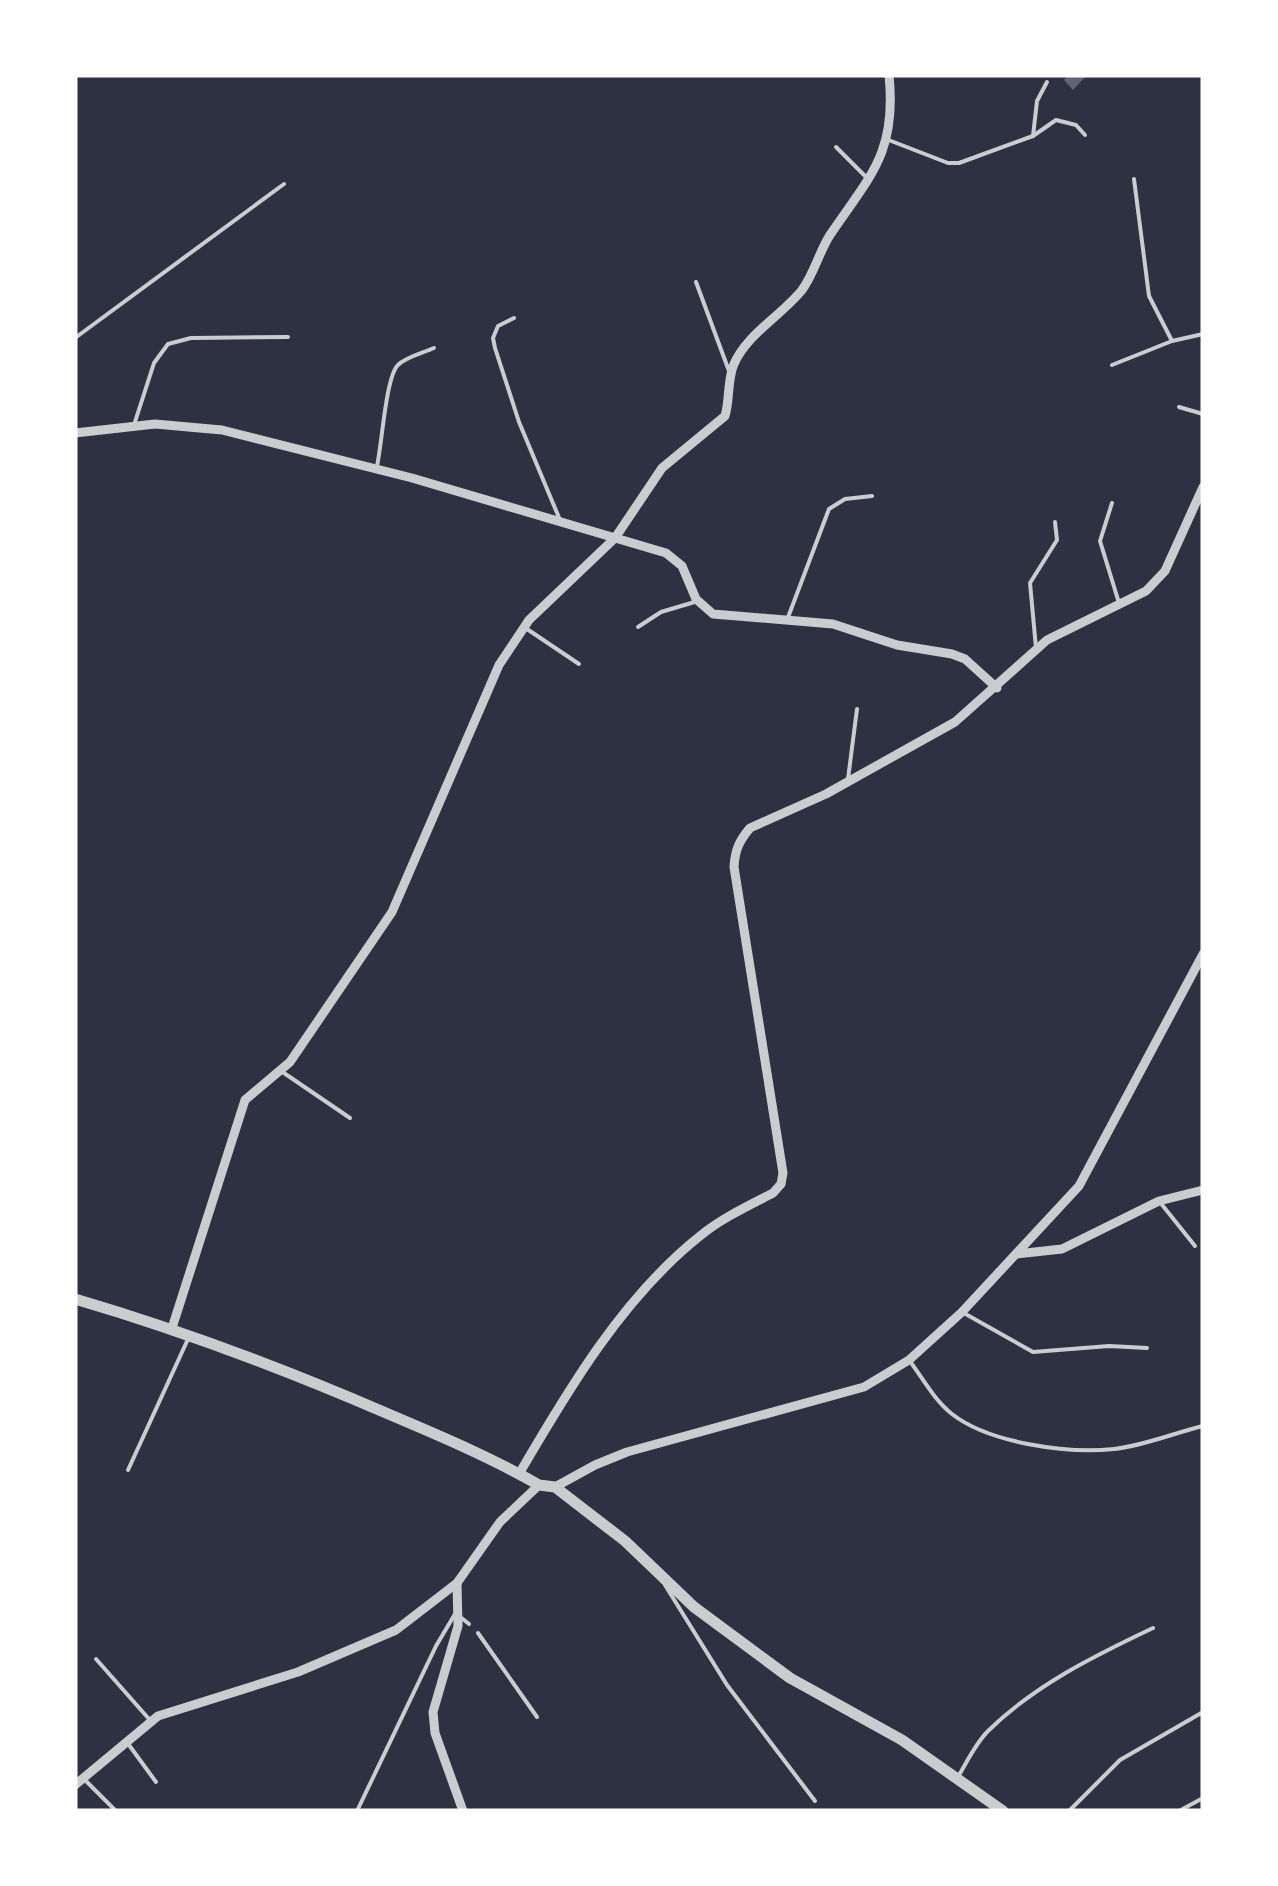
<svg xmlns="http://www.w3.org/2000/svg" width="1278" height="1886" font-family="'Source Sans 3',sans-serif">
  <rect width="100%" height="100%" fill="#2d3142"/>
  <polygon fill="#626471" points="1068,75 1087,75 1073,90 1064,80"/>
  <g fill="none" stroke-linecap="round" stroke-linejoin="round">
    <g stroke="#caccd0" stroke-width="4">
      <polyline points="1033,136 1037,101 1047,82"/>
      <polyline points="886,139 948,163 959,163 1033,136 1056,120 1076,125 1085,135"/>
      <polyline points="836,147 868,179"/>
      <polyline points="1134,179 1149,296 1172,341"/>
      <polyline points="696,282 729,371"/>
      <polyline points="514,318 498,326 493,338 495,348 519,422 560,520"/>
      <polyline points="75,338 284,184"/>
      <polyline points="1112,365 1172,341 1203,334"/>
      <polyline points="1179,407 1203,414"/>
      <polyline points="134,425 154,363 168,344 191,338 288,337"/>
      <path d="M377,466C382,444 386,376 398,365C406,357 423,353 434,348"/>
      <polyline points="1112,503 1100,541 1119,603"/>
      <polyline points="787,620 829,509 845,499 872,496"/>
      <polyline points="524,627 579,664"/>
      <polyline points="638,627 661,612 698,601"/>
      <polyline points="1036,648 1030,583 1057,540 1055,522"/>
      <polyline points="848,779 857,709"/>
      <polyline points="281,1071 350,1118"/>
      <polyline points="1159,1201 1195,1246"/>
      <polyline points="962,1312 1033,1352 1109,1346 1147,1348"/>
      <path d="M909,1360C922,1377 934,1400 952,1414C989,1443 1067,1454 1114,1449C1143,1446 1174,1433 1203,1426"/>
      <polyline points="128,1470 188,1339"/>
      <polyline points="665,1585 727,1685 815,1801"/>
      <polyline points="459,1616 469,1624"/>
      <polyline points="478,1633 537,1717"/>
      <polyline points="96,1659 149,1719"/>
      <polyline points="129,1745 156,1782"/>
      <path d="M958,1777C967,1762 975,1744 988,1731C1035,1685 1094,1656 1153,1628"/>
      <polyline points="83,1778 116,1811"/>
      <polyline points="357,1811 436,1646 455,1614"/>
      <polyline points="1069,1811 1120,1760 1203,1712"/>
      <polyline points="1179,1811 1203,1798"/>
    </g>
    <g stroke="#caccd0" stroke-width="9">
      <polyline points="75,433 155,424 222,430 412,478 666,553 682,566 696,599 713,614 833,624 897,645 952,654 965,659 997,688"/>
      <polyline points="1016,1254 1062,1249 1159,1201 1203,1190"/>
      <path d="M172,1328L245,1100L290,1062L392,912L499,665L529,620L615,538L662,468L725,416C730,400 727,380 734,364C747,334 782,315 802,290C814,274 819,252 830,235C870,176 897,153 889,75"/>
      <path d="M519,1474C568,1390 623,1297 700,1236C722,1218 748,1206 773,1193L781,1184L783,1173L734,867C735,850 739,841 750,828L826,794L955,722L1047,640L1146,591L1165,571L1203,487"/>
      <polyline points="555,1487 595,1465 627,1452 864,1387 909,1360 962,1312 1079,1186 1203,954"/>
      <polyline points="457,1583 458,1626 433,1712 435,1733 463,1811"/>
      <polyline points="75,1785 158,1716 298,1672 396,1630 457,1583 500,1522 539,1485"/>
    </g>
    <path stroke="#caccd0" stroke-width="11" d="M75,1299C181,1330 284,1369 386,1413C438,1435 490,1457 539,1485L555,1487L625,1541L694,1607L790,1678L902,1740L1003,1811"/>
  </g>
  <rect width="1278" height="1886" fill="none" stroke="#ffffff" stroke-width="155"/>
</svg>
